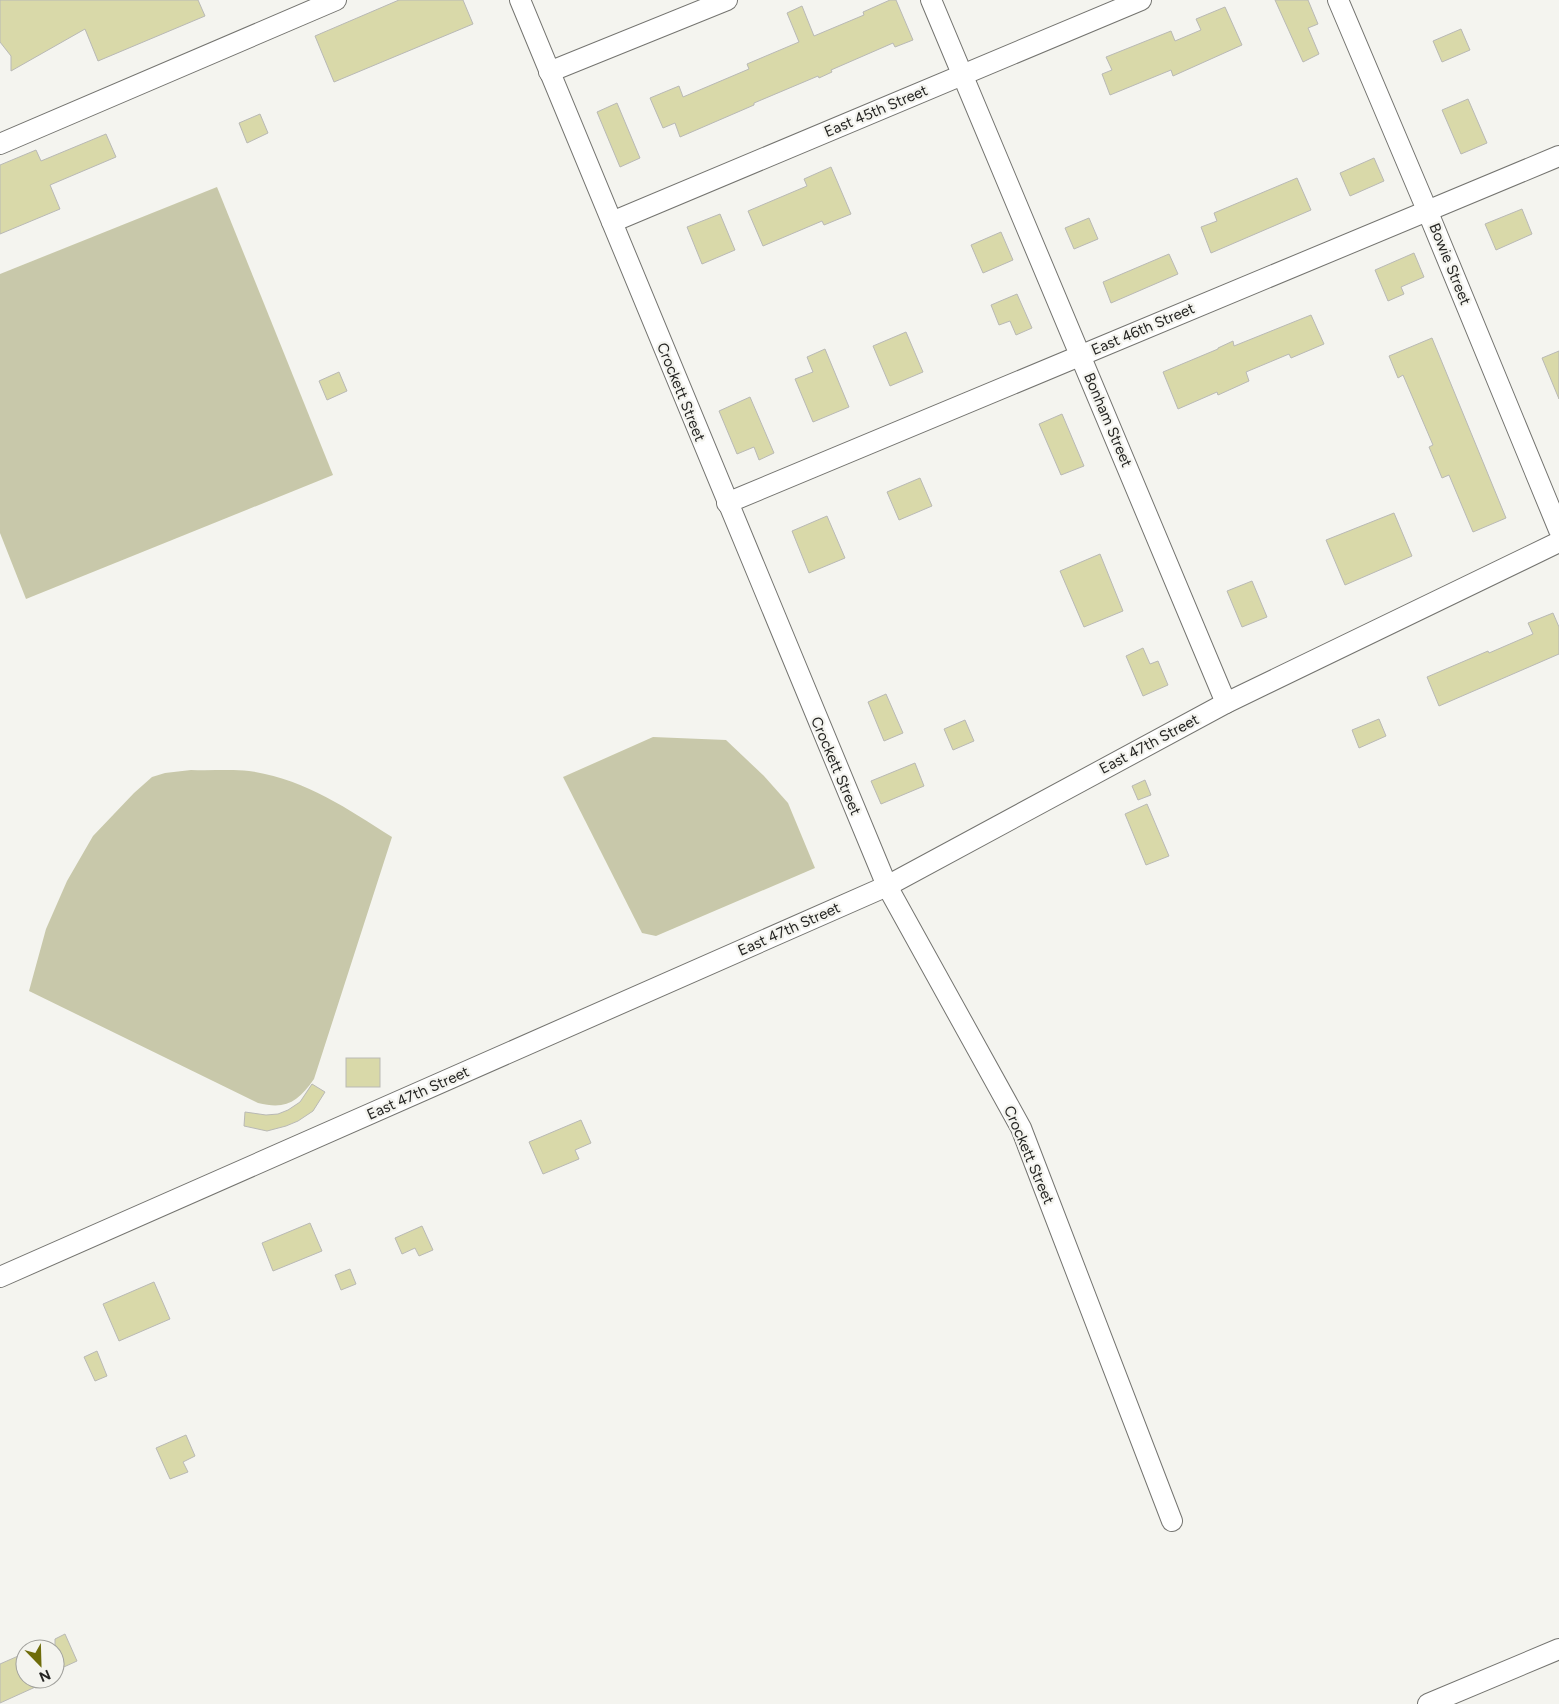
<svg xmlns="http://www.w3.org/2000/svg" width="1559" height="1704" font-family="Figtree,sans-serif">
  <rect width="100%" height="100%" fill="#f4f4ef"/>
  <g fill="#c8c8aa">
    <polygon points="217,187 333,475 26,599 0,533 0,274"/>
    <polygon points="653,737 726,740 764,776 788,803 815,868 656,936 642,933 563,777"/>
    <path d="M191,770C210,771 231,769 249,771C305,779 346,808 392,837L314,1079C298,1102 286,1110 258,1103L29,991L46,929L67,881L93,836L134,793L152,777L165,773Z"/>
  </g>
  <g fill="#d9d9a9" stroke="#b9b9b5">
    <polygon points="0,0 198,0 205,16 98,61 85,29 11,71 11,56 0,42"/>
    <polygon points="399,0 463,0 473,24 334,82 315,36"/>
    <polygon points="890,0 896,0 913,40 895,47 893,43 831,70 832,72 819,78 818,76 754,103 754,105 680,137 675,123 663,128 650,98 679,86 683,97 749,69 747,64 799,42 787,13 802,6 814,36 864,15 863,12"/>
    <polygon points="1275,0 1308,0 1318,24 1308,28 1319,54 1303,62"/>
    <polygon points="1225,7 1242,45 1173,76 1171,70 1110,95 1102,74 1112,70 1106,57 1171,31 1175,41 1201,30 1196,19"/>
    <polygon points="1461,29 1470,50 1442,62 1433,41"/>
    <polygon points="1468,99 1487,143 1461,154 1442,110"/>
    <polygon points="617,103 640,158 620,167 597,112"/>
    <polygon points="260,114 268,133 247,143 239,123"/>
    <polygon points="106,134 116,157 50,185 60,209 0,234 0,165 36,150 41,161"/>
    <polygon points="1374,158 1384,181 1350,196 1340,173"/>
    <polygon points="831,167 851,214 824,225 822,221 763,246 748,211 807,186 804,179"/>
    <polygon points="1297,178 1311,210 1211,253 1201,227 1217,221 1214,213"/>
    <polygon points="1522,209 1532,234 1496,250 1485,224"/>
    <polygon points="720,214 735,250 702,264 687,227"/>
    <polygon points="1089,218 1098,239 1074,249 1065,228"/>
    <polygon points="1001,232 1013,260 983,273 971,245"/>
    <polygon points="1414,253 1424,277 1401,287 1404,294 1388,301 1375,270"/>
    <polygon points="1169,254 1178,274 1111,303 1103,282"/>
    <polygon points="1017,294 1032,328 1016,335 1010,321 999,325 991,305"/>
    <polygon points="1311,315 1324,344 1291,358 1289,354 1246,372 1249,381 1218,395 1217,392 1178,409 1163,372 1218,349 1218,348 1233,341 1234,346"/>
    <polygon points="906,332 923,372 890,386 873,346"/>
    <polygon points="1432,338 1506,518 1473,532 1449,475 1442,478 1429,447 1433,445 1403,375 1398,378 1389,356"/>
    <polygon points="825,349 849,407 813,422 795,379 813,372 807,357"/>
    <polygon points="1559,351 1559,399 1542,358"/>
    <polygon points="339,372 347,391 327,400 319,381"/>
    <polygon points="750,397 774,453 759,460 754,447 737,454 719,411"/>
    <polygon points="1062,414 1084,466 1061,475 1039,424"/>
    <polygon points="920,478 932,506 899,520 887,492"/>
    <polygon points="1394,513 1412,556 1345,585 1326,540"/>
    <polygon points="827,516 845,558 809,573 792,531"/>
    <polygon points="1100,554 1123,611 1084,627 1060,571"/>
    <polygon points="1252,581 1267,617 1242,627 1227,591"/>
    <polygon points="1553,613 1559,627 1559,654 1439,706 1427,677 1488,651 1489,653 1533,634 1528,623"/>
    <polygon points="1143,648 1150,664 1158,661 1168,685 1143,696 1126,656"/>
    <polygon points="886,694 903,733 884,741 868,702"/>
    <polygon points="1379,719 1386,736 1359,748 1352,730"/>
    <polygon points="965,720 974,741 953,750 944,729"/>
    <polygon points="915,763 924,786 881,804 871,781"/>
    <polygon points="1145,780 1151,795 1138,800 1132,786"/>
    <polygon points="1147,804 1169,856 1146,865 1125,814"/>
    <rect x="346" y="1058" width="34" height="29"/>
    <polygon points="312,1084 325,1092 313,1111 298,1121 286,1126 267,1131 244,1126 245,1112 266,1115 278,1114 288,1110 300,1102"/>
    <polygon points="581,1120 591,1143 575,1150 579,1159 543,1174 529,1142"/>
    <polygon points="310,1223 322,1251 273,1271 262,1243"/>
    <polygon points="422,1226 433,1250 419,1256 415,1248 402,1254 395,1238"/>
    <polygon points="350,1269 356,1284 341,1290 335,1275"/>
    <polygon points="154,1282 170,1319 119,1341 103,1304"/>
    <polygon points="97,1351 107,1376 95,1381 84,1357"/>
    <polygon points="186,1435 195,1456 183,1462 188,1472 170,1479 156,1448"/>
    <polygon points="65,1634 77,1661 55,1671 55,1639"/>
    <polygon points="25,1653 25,1679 53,1679 0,1703 0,1664"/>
  </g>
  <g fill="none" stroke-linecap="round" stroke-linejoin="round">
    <defs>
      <g id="minor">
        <polyline points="520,0 887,886 1021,1128 1172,1521"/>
        <polyline points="931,0 1226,703"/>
        <polyline points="1338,0 1427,210 1559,530"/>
        <polyline points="549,72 727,0"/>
        <polyline points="0,144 336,0"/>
        <polyline points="612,222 1141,0"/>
        <polyline points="727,503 1559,156"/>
        <polyline points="0,1277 887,886 1226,703 1559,542"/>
        <polyline points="1428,1704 1559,1649"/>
      </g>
    </defs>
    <use href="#minor" stroke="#747470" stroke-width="22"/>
    <use href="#minor" stroke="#fff" stroke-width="20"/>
  </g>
  <g text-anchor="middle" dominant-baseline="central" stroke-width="4.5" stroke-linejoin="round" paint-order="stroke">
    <g font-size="15" fill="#252523" stroke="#f4f4ef">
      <text transform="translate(876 111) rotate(-23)">East 45th Street</text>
      <text transform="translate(1450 264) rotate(68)">Bowie Street</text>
      <text transform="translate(1143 329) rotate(-23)">East 46th Street</text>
      <text transform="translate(681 392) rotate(68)">Crockett Street</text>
      <text transform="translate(1108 420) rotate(67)">Bonham Street</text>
      <text transform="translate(1149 744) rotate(-28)">East 47th Street</text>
      <text transform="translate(836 766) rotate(67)">Crockett Street</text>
      <text transform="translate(789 929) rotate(-24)">East 47th Street</text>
      <text transform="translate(418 1093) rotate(-24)">East 47th Street</text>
      <text transform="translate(1029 1155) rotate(67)">Crockett Street</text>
    </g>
  </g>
  <g transform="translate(40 1664) rotate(157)"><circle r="24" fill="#f4f4ef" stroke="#a1a19d"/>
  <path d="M0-4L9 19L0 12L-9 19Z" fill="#6e6c0a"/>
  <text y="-8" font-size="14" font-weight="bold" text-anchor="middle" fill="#252523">N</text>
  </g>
</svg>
